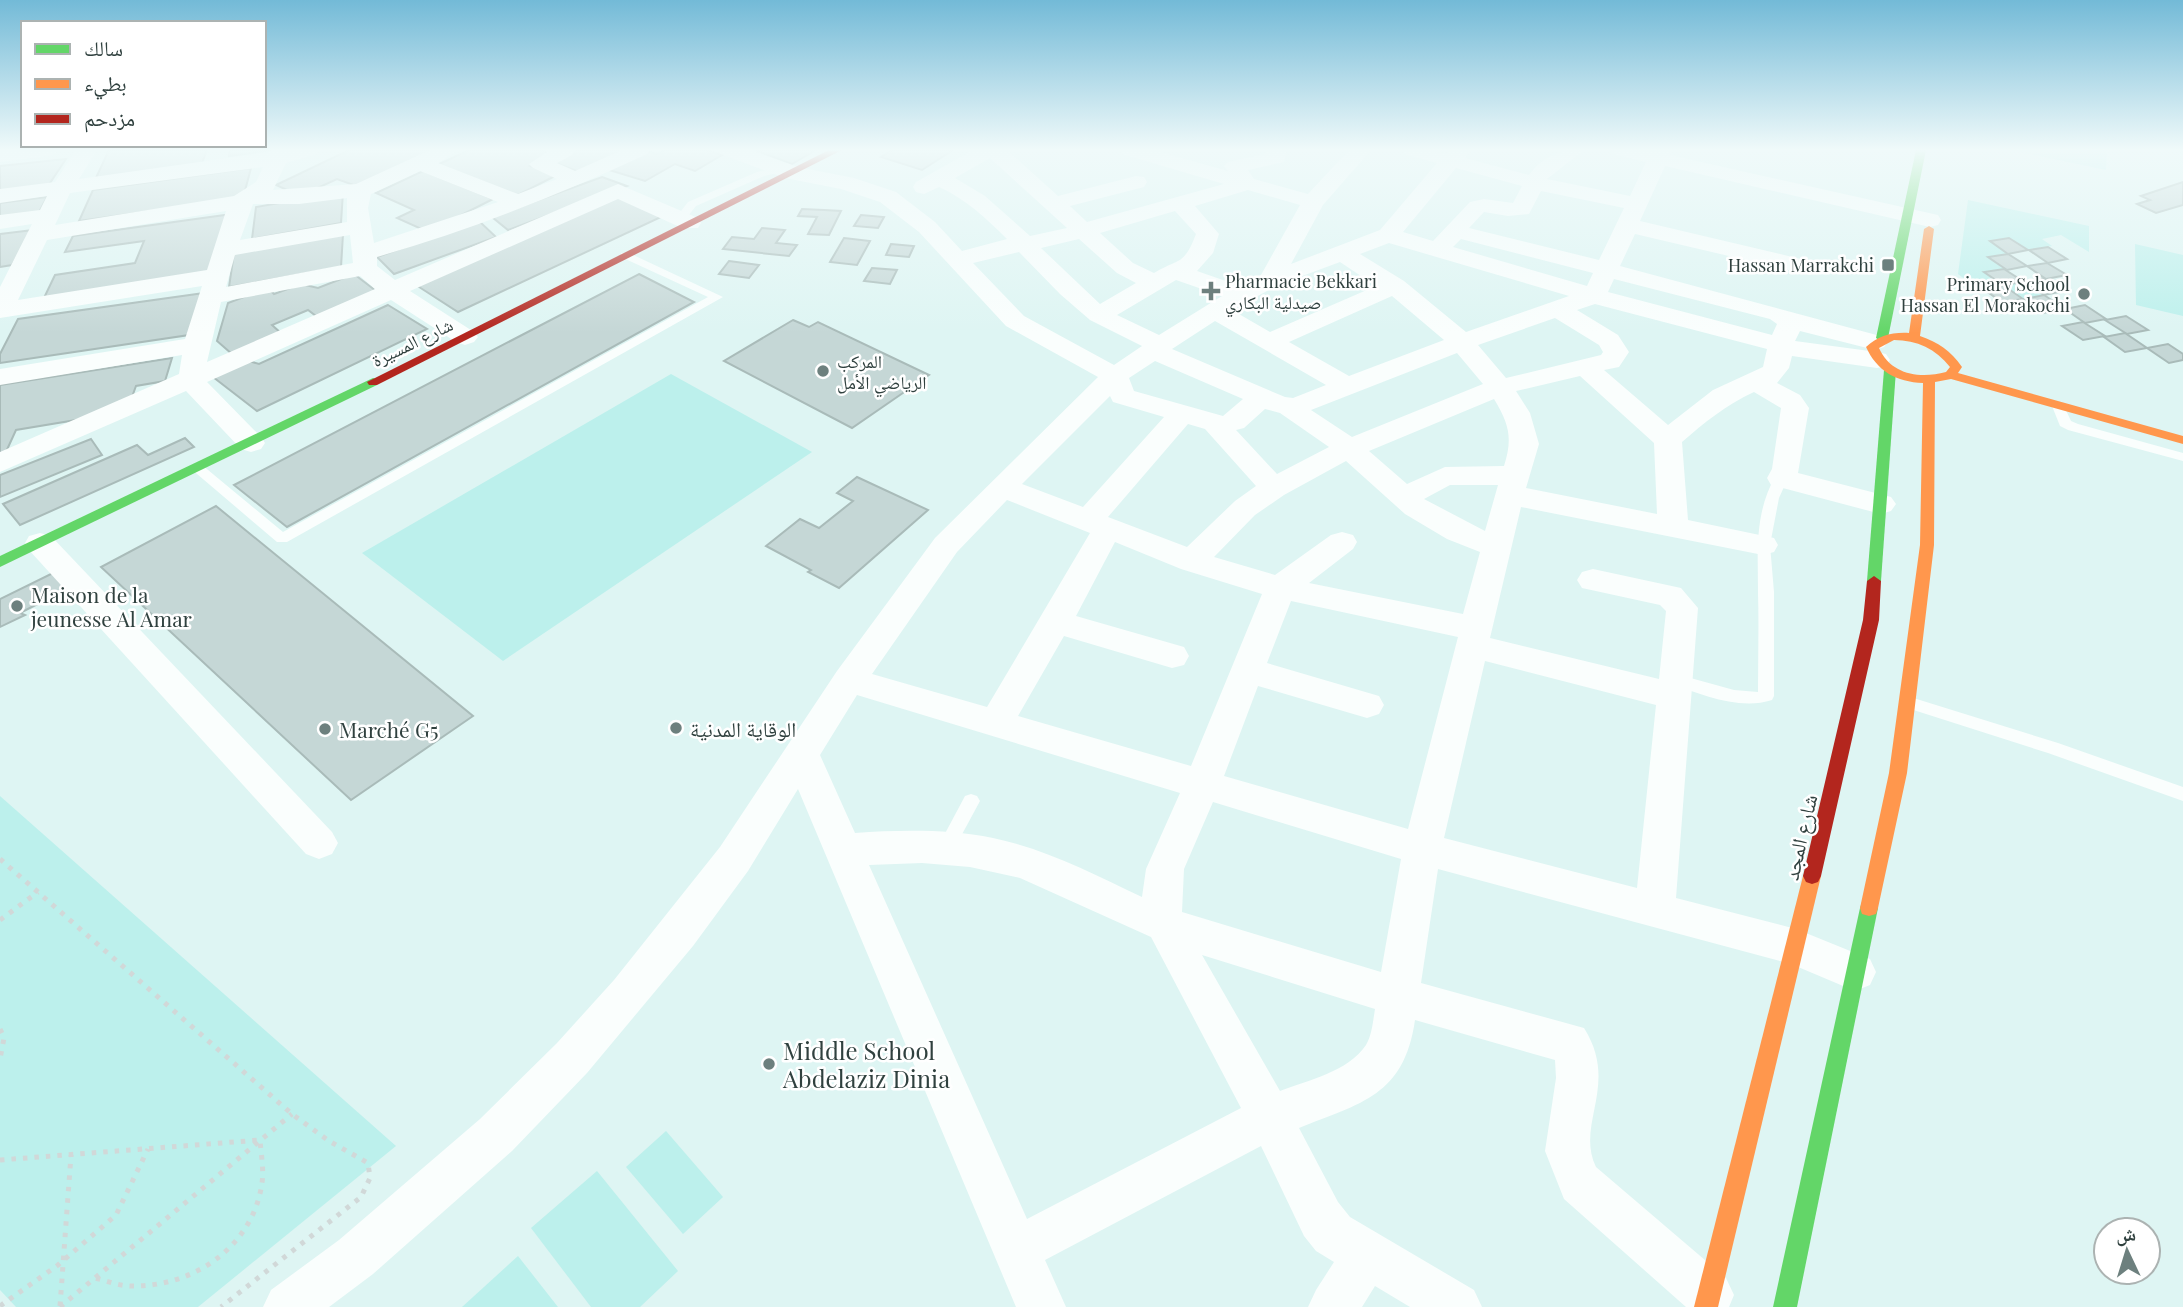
<svg xmlns="http://www.w3.org/2000/svg" width="2183" height="1307" font-family="'Playfair Display','Noto Naskh Arabic',serif">
  <rect width="100%" height="100%" fill="#def5f3"/>
  <g fill="#bcf0ec">
    <polygon points="2010,150 2107,150 2106,170"/>
    <polygon points="1968,200 2089,226 2089,252 2061,235 2042,239 2052,246 2028,250 2009,238 1991,241 2008,254 1989,257 2004,269 1985,273 2003,285 2024,282 2044,295 2024,299 2003,285 1978,289 1958,274"/>
    <polygon points="2135,244 2183,255 2183,316 2136,305"/>
    <polygon points="671,374 812,452 503,661 362,553"/>
    <polygon points="0,796 396,1146 198,1307 16,1307 0,1290"/>
    <polygon points="666,1131 723,1197 683,1234 626,1167"/>
    <polygon points="597,1171 678,1271 640,1307 591,1307 531,1228"/>
    <polygon points="518,1256 558,1307 462,1307"/>
  </g>
  <g fill="#c5d7d6" stroke="#a9bbb9" stroke-width="2">
    <polygon points="109,150 207,150 200,168 94,182"/>
    <polygon points="230,150 271,150 229,156"/>
    <polygon points="349,150 436,150 359,187 337,179 300,196 276,185"/>
    <polygon points="469,150 541,150 553,155 530,166 555,176 512,198 435,166"/>
    <polygon points="575,150 626,150 582,173 553,162"/>
    <polygon points="644,150 657,154 664,150 707,150 722,155 695,171 675,164 645,181 609,170"/>
    <polygon points="755,150 816,150 792,164"/>
    <polygon points="892,150 953,150 922,170 881,157"/>
    <polygon points="66,159 46,189 0,194 0,166"/>
    <polygon points="251,168 243,198 79,221 93,190"/>
    <polygon points="423,171 493,199 428,232 397,218 414,210 376,193"/>
    <polygon points="602,177 627,186 508,230 492,217"/>
    <polygon points="2183,182 2183,205 2156,213 2137,204 2150,200 2141,196"/>
    <polygon points="343,192 341,223 252,239 256,207"/>
    <polygon points="618,195 661,217 458,312 416,285"/>
    <polygon points="47,197 38,214 0,219 0,203"/>
    <polygon points="802,209 824,210 841,211 829,235 808,234 817,217 798,216"/>
    <polygon points="232,214 213,275 43,300 55,275 135,263 144,241 65,252 73,236"/>
    <polygon points="861,215 884,217 878,228 854,226"/>
    <polygon points="479,221 496,237 394,274 377,257"/>
    <polygon points="762,228 785,230 776,243 797,245 789,256 723,249 732,237 754,239"/>
    <polygon points="33,230 12,265 0,267 0,234"/>
    <polygon points="343,234 341,267 229,287 234,253"/>
    <polygon points="844,238 870,241 857,265 830,262"/>
    <polygon points="2009,238 2028,250 2008,254 1990,241"/>
    <polygon points="891,244 914,246 909,257 886,255"/>
    <polygon points="2048,247 2067,259 2048,263 2029,250"/>
    <polygon points="2008,254 2027,266 2007,270 1988,257"/>
    <polygon points="729,261 759,265 749,278 719,274"/>
    <polygon points="2047,263 2067,275 2046,279 2027,266"/>
    <polygon points="872,268 897,270 890,284 864,281"/>
    <polygon points="2004,269 2024,282 2003,285 1984,272"/>
    <polygon points="354,274 380,294 320,319 308,310 272,325 282,334 232,354 217,341 228,303 268,288 274,294 301,284 318,288"/>
    <polygon points="639,274 694,302 287,527 234,485"/>
    <polygon points="2044,278 2064,291 2044,295 2024,282"/>
    <polygon points="2003,285 2023,299 2002,302 1983,289"/>
    <polygon points="204,293 189,335 0,363 0,354 18,319"/>
    <polygon points="2044,295 2065,309 2043,313 2024,299"/>
    <polygon points="388,305 427,329 257,411 213,377 249,361 259,364"/>
    <polygon points="2085,305 2106,319 2085,323 2065,309"/>
    <polygon points="2126,316 2148,330 2127,334 2105,320"/>
    <polygon points="793,320 809,327 818,322 929,375 852,428 724,361"/>
    <polygon points="2083,322 2105,336 2083,340 2062,326"/>
    <polygon points="2125,333 2147,348 2125,352 2104,337"/>
    <polygon points="2168,344 2183,354 2183,360 2169,363 2147,348"/>
    <polygon points="172,358 165,381 136,386 128,408 88,418 16,430 5,454 0,455 0,385"/>
    <polygon points="185,438 194,447 20,525 3,504 137,445 148,455"/>
    <polygon points="91,439 102,455 0,497 0,475"/>
    <polygon points="857,477 928,510 839,588 808,572 811,570 766,546 800,519 819,528 853,501 837,493"/>
    <polygon points="216,506 473,716 351,800 101,567"/>
    <polygon points="53,573 69,588 20,613 25,615 0,627 0,599"/>
  </g>
  <g fill="none" stroke-linecap="round" stroke-linejoin="round">
    <g stroke="#d1d8d8" stroke-width="5" stroke-dasharray="4.5 7" stroke-linecap="butt">
      <polyline points="0,859 292,1114 329,1141 368,1163 370,1178 361,1197 221,1307"/>
      <polyline points="0,920 38,892"/>
      <polyline points="0,1029 4,1038 0,1059"/>
      <path d="M0,1160L260,1140C261,1154 264,1169 262,1183C253,1247 193,1287 132,1286C119,1286 107,1281 95,1278"/>
      <polyline points="0,1306 58,1265 116,1215 148,1149"/>
      <polyline points="60,1306 71,1155"/>
      <polyline points="60,1307 292,1114"/>
    </g>
    <g fill="#fafefd" fill-rule="evenodd">
      <polygon points="782,166 787,169 786,171 764,176 696,206 684,221 675,219 688,202 757,172"/>
      <polygon points="621,253 629,253 723,297 287,542 277,542 190,468 192,465 202,465 283,532 708,297 621,257"/>
      <polygon points="2058,402 2064,406 2071,421 2078,424 2183,453 2183,461 2068,430 2060,426 2052,406"/>
      <path d="M1781,474L1788,478L1779,498L1770,545L1774,592V696L1772,700C1739,711 1702,694 1670,684L1668,680L1670,676L1676,674L1734,690L1758,692C1758,659 1759,626 1758,593C1758,551 1754,513 1776,475Z"/>
      <polygon points="1907,696 2058,743 2183,787 2183,801 2048,753 1901,706 1899,702 1901,698"/>
      <polygon points="971,794 977,796 980,801 953,851 947,854 941,851 938,846 941,841 965,796"/>
    </g>
    <g fill="#fafefd" fill-rule="evenodd">
      <polygon points="0,150 58,150 55,154 48,156 0,162"/>
      <path d="M76,150H97L79,179L285,150H319L316,154L286,163L273,190L356,184L430,150H458L438,163L518,194L557,179L533,168L529,164L550,150H575L572,155L557,163L575,171L622,150H650L647,154C559,195 470,230 377,257V266L395,280L618,184L698,218L701,223L698,228H682L618,199L410,291L474,332L478,337L474,342L465,345L456,342L391,300L207,382L261,437L265,443L261,449L251,452L241,449L186,391L0,472V452L179,374L182,355L0,385V369L185,339L202,286L0,318V287L32,224L0,229V215L40,210L47,196L0,203V189L55,182ZM263,167L256,182L234,196L55,225L70,193ZM420,171L498,202L374,243L368,208L371,194ZM347,198V222L240,240L253,204H299ZM226,211L207,270L18,300L47,240ZM350,235L353,263L226,287L235,255ZM360,276L375,289L207,362L221,302Z"/>
      <path d="M718,150H749L798,167L854,178L896,192L935,222L962,251L1007,239C987,219 966,199 939,187L924,194L916,192L913,187L916,182L973,150H1007L1058,196L1136,176L1144,177L1147,182L1144,187L1070,206L1087,222L1224,184L1122,154L1119,150H1153L1228,171L1224,166L1228,162L1265,154L1266,150H1287L1284,162L1248,170L1254,179L1308,194L1349,150H1371L1323,205L1291,264L1380,230L1437,163L1404,154L1401,150L1446,153L1449,150H1470L1465,158L1529,175C1544,155 1561,150 1584,150L1547,179L1630,196L1646,162L1613,154L1610,150H1672L1670,155L1938,215L1941,220L1938,225L1930,227L1665,166L1640,221L1818,263L1822,268L1818,273L1810,275L1635,234L1620,266L1884,337L1888,342L1884,347L1875,350L1800,331L1795,341L1877,352L1886,354L1890,360L1886,366L1877,368L1792,356L1789,368L1777,383L1800,395L1809,408L1798,473L1891,497L1896,504L1891,511L1881,514L1771,485L1767,478L1772,469L1781,408L1754,392C1726,405 1705,422 1682,442L1688,520L1774,538L1778,545L1774,552L1763,555L1521,507L1490,638L1659,679L1666,611L1660,605L1582,588L1577,580L1582,572L1593,569L1681,588L1698,608L1676,898L1796,929L1870,959L1876,972L1870,985L1855,991L1791,964L1438,869L1421,983L1584,1028C1620,1085 1575,1124 1596,1167L1726,1278L1734,1295L1729,1307H1686L1564,1199L1545,1151L1556,1078L1555,1060L1415,1020C1404,1096 1361,1103 1299,1128L1338,1202L1350,1217L1474,1290L1482,1307H1410L1375,1286L1362,1307H1308L1316,1290L1334,1262L1316,1251L1304,1236L1261,1146L1045,1260L1066,1307H1016L798,789L748,871L693,946L587,1073L512,1151L373,1274L329,1307H263L271,1290L339,1240L480,1119L557,1043L614,980L720,847L837,671L935,538L1098,377L1006,326L919,232L880,202L841,189L785,178L721,154ZM990,158L1067,228L1030,236L985,196L955,178ZM1456,168L1522,186L1513,203L1484,199L1470,202L1433,241L1403,232ZM1248,190L1300,205L1261,275L1240,286L1197,271L1213,253L1219,234L1195,206ZM1541,191L1624,208L1599,260L1469,228L1484,212L1508,216L1529,214ZM1175,211L1196,234C1184,266 1179,258 1154,273L1133,263L1100,233ZM1079,239L1117,273L1136,283L1100,304L1041,248ZM1461,239L1593,273L1587,286L1453,247ZM1389,243L1569,296L1466,332L1404,281L1360,254ZM1019,252L1060,294L1090,320L1142,346L1114,365L1024,316L973,263ZM1340,262L1376,286L1270,332L1232,310L1278,285ZM1614,279L1770,319L1777,324L1772,335L1608,292ZM1176,280L1222,296L1159,335L1117,315ZM1392,296L1444,340L1349,376L1289,342ZM1595,304L1767,349L1763,367L1713,390L1668,425L1604,370L1619,367L1629,352L1618,335L1577,310ZM1555,318L1599,345L1603,352L1601,355L1506,378L1478,345ZM1215,321L1326,385L1293,398L1285,397L1172,349ZM1457,353L1483,384L1352,437L1311,410ZM1155,361L1243,399L1223,416L1134,391L1129,378ZM1580,376L1654,443L1657,514L1526,488L1539,444L1530,413L1516,391ZM1110,396L1113,402L1164,417L1083,507L1022,484ZM1494,399C1509,424 1513,438 1504,466L1445,467L1407,484L1369,451ZM1265,409L1280,413L1329,447L1277,474L1236,430L1244,428ZM1188,424L1205,429L1256,486L1235,501L1187,547L1108,517ZM1346,461L1405,514L1447,539L1480,552L1463,614L1309,583L1353,549L1357,542L1353,535L1342,532L1331,535L1275,575L1214,557L1255,515L1284,495ZM1450,485H1498L1485,531L1424,499ZM1007,500L1090,533L987,707L872,674L957,552ZM1115,542L1181,569L1262,594L1191,766L1018,716L1064,636L1172,668L1184,665L1189,656L1184,647L1076,616ZM1291,601L1458,637L1408,829L1224,776L1258,686L1367,718L1379,714L1384,705L1379,696L1267,663ZM1485,661L1656,705L1637,888L1444,838ZM857,695L1180,793L1146,869L1142,897C1094,874 1046,849 993,838C947,829 901,830 855,833L820,755ZM1213,802L1401,859L1381,972L1182,912L1184,869ZM922,863L970,867L1020,878L1151,937L1241,1108L1027,1219L869,865ZM1202,955L1375,1009C1373,1021 1372,1035 1366,1045C1348,1072 1308,1080 1280,1091Z"/>
      <polygon points="40,533 51,536 332,832 338,843 332,854 319,859 306,854 29,550 25,543 29,536"/>
    </g>
    <g fill="#63d668" fill-rule="evenodd">
      <polygon points="1916,150 1926,150 1888,338 1882,342 1876,338"/>
      <polygon points="1890,366 1896,370 1881,581 1874,586 1867,581 1884,370"/>
      <polygon points="373,378 377,379 377,385 0,567 0,556"/>
      <polygon points="1869,900 1876,902 1878,908 1797,1307 1773,1307 1860,908 1862,902"/>
    </g>
    <g fill="#ff974d" fill-rule="evenodd">
      <path d="M1929,226L1934,229L1920,336C1938,342 1951,351 1962,367L1958,373L2183,436V444L1951,379L1935,382L1934,545L1907,773L1878,908L1876,914L1869,916L1862,914L1860,908L1889,773L1920,545L1923,383C1896,382 1877,371 1866,347C1878,336 1892,332 1909,333L1924,229ZM1894,340C1917,340 1936,349 1950,367L1946,372C1920,379 1891,375 1879,348Z"/>
      <polygon points="1812,868 1818,870 1821,876 1718,1307 1694,1307 1803,876 1806,870"/>
    </g>
    <g fill="#b3261e" fill-rule="evenodd">
      <polygon points="829,150 842,150 377,385 369,385 367,382"/>
      <polygon points="1874,576 1881,581 1879,620 1821,876 1818,882 1812,884 1806,882 1803,876 1863,620 1867,581"/>
    </g>
  </g>
  <linearGradient id="sky" x2="0" y2="1"><stop stop-color="#73bad7"/><stop offset="0.45" stop-color="#f0fafa"/><stop offset="1" stop-color="#f0fafa" stop-opacity="0"/></linearGradient>
  <rect width="2183" height="333" fill="url(#sky)"/>
  <g fill="#6d807e" stroke="#fff" stroke-width="2.5">
    <rect x="1881" y="258" width="14" height="14" rx="3.5"/>
    <path d="M1207.5 280.5h7v7h7v7h-7v7h-7v-7h-7v-7h7z"/>
    <circle cx="2084" cy="294" r="7"/>
    <circle cx="823" cy="371" r="7"/>
    <circle cx="17" cy="606" r="7"/>
    <circle cx="676" cy="728" r="7"/>
    <circle cx="325" cy="729" r="7"/>
    <circle cx="769" cy="1064" r="7"/>
  </g>
  <g text-anchor="middle" dominant-baseline="central" stroke-width="5" stroke-linejoin="round" paint-order="stroke">
    <g font-size="18" fill="#30413f" stroke="#fff" text-anchor="end">
      <text x="1874" y="265">Hassan Marrakchi</text>
      <text x="1225" y="281" text-anchor="start">Pharmacie Bekkari<tspan x="1225" dy="21">صيدلية البكاري</tspan></text>
      <text x="2070" y="284">Primary School<tspan x="2070" dy="21">Hassan El Morakochi</tspan></text>
      <text x="837" y="361" text-anchor="start">المركب<tspan x="837" dy="21">الرياضي الأمل</tspan></text>
    </g>
    <g font-size="18" fill="#30413f" stroke="#fff">
      <text transform="translate(412 342) rotate(-26)">شارع المسيرة</text>
    </g>
    <g font-size="21" fill="#30413f" stroke="#fff" text-anchor="start">
      <text x="31" y="594">Maison de la<tspan x="31" dy="24">jeunesse Al Amar</tspan></text>
      <text x="690" y="728">الوقاية المدنية</text>
      <text x="339" y="729">Marché G5</text>
    </g>
    <g font-size="21" fill="#30413f" stroke="#fff">
      <text transform="translate(1799 837) rotate(-77)">شارع المجد</text>
    </g>
    <g font-size="24" fill="#30413f" stroke="#fff" text-anchor="start">
      <text x="783" y="1050">Middle School<tspan x="783" dy="28">Abdelaziz Dinia</tspan></text>
    </g>
  </g>
  <rect x="21" y="21" width="245" height="126" fill="#ffffff" stroke="#acb3b2" stroke-width="2"/>
  <rect x="35" y="44" width="35" height="10" fill="#63d668" stroke="#acb3b2" stroke-width="2"/>
  <text x="84" y="56" font-size="21" fill="#30413f">سالك</text>
  <rect x="35" y="79" width="35" height="10" fill="#ff974d" stroke="#acb3b2" stroke-width="2"/>
  <text x="84" y="91" font-size="21" fill="#30413f">بطيء</text>
  <rect x="35" y="114" width="35" height="10" fill="#b3261e" stroke="#acb3b2" stroke-width="2"/>
  <text x="84" y="126" font-size="21" fill="#30413f">مزدحم</text>
  <g transform="translate(2127 1251) rotate(356)"><circle r="33" fill="#ffffff" stroke="#acb3b2" stroke-width="2"/>
  <path d="M0-5L12 26L0 18L-12 26Z" fill="#6d807e"/>
  <text y="-10" font-size="19" font-weight="bold" text-anchor="middle" fill="#30413f">ش</text>
  </g>
</svg>
